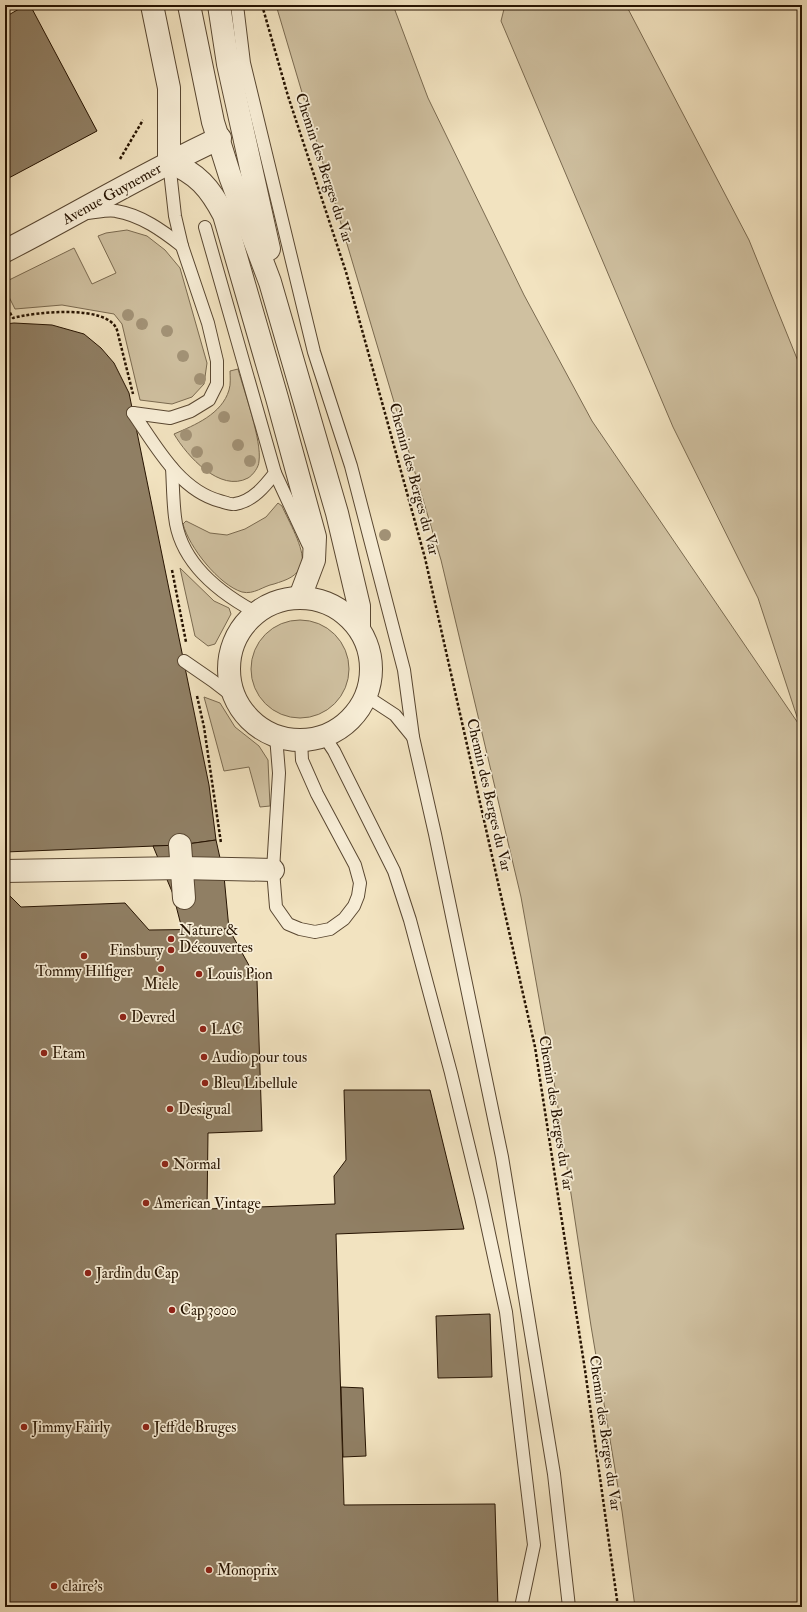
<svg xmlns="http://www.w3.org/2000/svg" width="807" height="1612" font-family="'IM FELL Double Pica',serif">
  <rect width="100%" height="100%" fill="#f2e3c0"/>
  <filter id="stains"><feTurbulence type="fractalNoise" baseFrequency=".005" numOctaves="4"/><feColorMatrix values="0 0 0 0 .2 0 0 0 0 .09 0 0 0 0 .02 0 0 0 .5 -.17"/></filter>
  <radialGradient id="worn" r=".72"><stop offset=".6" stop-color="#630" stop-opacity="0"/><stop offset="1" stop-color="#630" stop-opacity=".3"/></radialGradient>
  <g fill="#cfc0a0" stroke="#7a6a50">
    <polygon points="276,5 393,5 428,98 524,295 592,421 800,726 758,598 673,427 501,21 505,5 626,5 749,240 802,371 802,1607 635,1607 622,1511 591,1326 555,1088 521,897 441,560"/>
    <polygon points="127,230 147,236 165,250 180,268 207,363 204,384 192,397 172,404 140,400 122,324 114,314 62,305 15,309 5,289 5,282 74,248 92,284 116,273 98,236 106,233"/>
    <path d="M238,369C244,391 262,441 259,461C259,467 253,475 248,478C220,493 187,456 174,434C195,425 222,414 229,390C231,384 230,376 230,371Z"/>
    <path d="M278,503L282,506C288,520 305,549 302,563C298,577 286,580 274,584C263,586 254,595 242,592C219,585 189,547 183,524L186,521L210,533L227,535L245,529L266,517Z"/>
    <polygon points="180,568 214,601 229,608 231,614 215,644 208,646 195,636"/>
    <circle cx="300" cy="669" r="49"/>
    <polygon points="204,697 220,703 235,727 259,746 268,760 270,806 260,807 249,767 224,771"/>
  </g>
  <g fill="#907f64" stroke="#261301">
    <polygon points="26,5 30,5 97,131 5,180 5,17"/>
    <polygon points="14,323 52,325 84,334 101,348 114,363 129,393 209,785 216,840 180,845 5,852 5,324"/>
    <polygon points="216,840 224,876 229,929 182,929 173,894 153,846 180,845"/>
    <polygon points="5,891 21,907 125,903 149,930 229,929 257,980 262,1131 208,1133 207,1209 335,1204 334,1176 346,1160 344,1090 430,1090 464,1229 336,1234 344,1505 495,1504 498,1607 5,1607"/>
    <polygon points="490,1314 492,1377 438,1378 436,1316"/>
    <polygon points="341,1387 363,1388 366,1456 343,1457"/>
  </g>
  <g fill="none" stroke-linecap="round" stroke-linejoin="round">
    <defs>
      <g id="lane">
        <polyline points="237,5 244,63 314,352 351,466 404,670 413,737 435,834 502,1157 554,1474 569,1607"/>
        <path d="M85,213C94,213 107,209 116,211C141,215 163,231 182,246"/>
        <path d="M133,413C156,446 179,490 220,501C224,502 231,505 235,504C253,501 265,486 275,473L205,227"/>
        <polyline points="133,413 170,418 191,411 209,400 217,384 217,361 208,323 182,246 175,216 169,162"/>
        <path d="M172,468C173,484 173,501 175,517C180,562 218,592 255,612"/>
        <polyline points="275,473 308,544"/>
        <polyline points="184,661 213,681 235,698"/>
        <polyline points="366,696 395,715 413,737"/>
        <polyline points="276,736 279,773 273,870 276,907 288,924 300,929 315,932 330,929 344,919 354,906 358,896 360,883 355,865 317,794 302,760 301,740"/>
        <polyline points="324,736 334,751 394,871 410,920 451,1073 481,1197 506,1312 534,1545 521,1607"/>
      </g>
      <g id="street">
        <polyline points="152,5 169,88 169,162"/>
        <polyline points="189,5 213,122 230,176 270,282 337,513 359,606 359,626"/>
        <polyline points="219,5 228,64 269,249"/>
        <path d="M169,162C197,173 210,188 224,215L277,398L315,537L314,560L300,597"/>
        <path d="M5,251C77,214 146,172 220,138"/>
        <circle cx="300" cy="669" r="71"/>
        <polyline points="180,845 184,898"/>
        <polyline points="5,871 182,868 273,870"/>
      </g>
    </defs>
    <use href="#lane" stroke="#594731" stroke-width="14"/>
    <use href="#street" stroke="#594731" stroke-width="24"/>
    <g stroke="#261301" stroke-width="2.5" stroke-dasharray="3 2" stroke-linecap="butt">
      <polyline points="262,5 288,96 346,272 425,558 535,1047 585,1370 618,1607"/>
      <polyline points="120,159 143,120"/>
      <path d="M5,304L13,318C35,312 108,304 117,330L133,394"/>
      <polyline points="172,570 186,642"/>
      <polyline points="197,696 204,727 221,843"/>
    </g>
    <use href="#lane" stroke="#f7edd6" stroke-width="12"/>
    <use href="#street" stroke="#f7edd6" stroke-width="22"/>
  </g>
  <g fill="#a29276">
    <circle cx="128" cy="315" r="6"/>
    <circle cx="142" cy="324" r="6"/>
    <circle cx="167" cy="331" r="6"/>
    <circle cx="183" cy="356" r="6"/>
    <circle cx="200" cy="379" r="6"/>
    <circle cx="224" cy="417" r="6"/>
    <circle cx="186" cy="435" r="6"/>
    <circle cx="238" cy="445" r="6"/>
    <circle cx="197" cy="452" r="6"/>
    <circle cx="250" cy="461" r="6"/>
    <circle cx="207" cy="468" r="6"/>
    <circle cx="385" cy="535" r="6"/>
  </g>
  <g fill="#8f2418" stroke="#f7edd6" stroke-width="1.5">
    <circle cx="171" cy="939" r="4"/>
    <circle cx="171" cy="950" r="4"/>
    <circle cx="84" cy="956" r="4"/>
    <circle cx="161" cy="969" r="4"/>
    <circle cx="199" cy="974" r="4"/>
    <circle cx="123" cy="1017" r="4"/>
    <circle cx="203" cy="1029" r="4"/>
    <circle cx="44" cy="1053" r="4"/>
    <circle cx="204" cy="1057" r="4"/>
    <circle cx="205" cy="1083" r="4"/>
    <circle cx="170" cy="1109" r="4"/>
    <circle cx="165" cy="1164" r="4"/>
    <circle cx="146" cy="1203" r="4"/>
    <circle cx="88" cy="1273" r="4"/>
    <circle cx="172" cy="1310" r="4"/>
    <circle cx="24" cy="1427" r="4"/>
    <circle cx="146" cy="1427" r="4"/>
    <circle cx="209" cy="1570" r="4"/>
    <circle cx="54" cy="1586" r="4"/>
  </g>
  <g text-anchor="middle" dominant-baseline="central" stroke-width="3.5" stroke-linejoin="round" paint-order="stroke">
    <g font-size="15" fill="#261301" stroke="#f7edd6">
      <text transform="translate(324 168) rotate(72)">Chemin des Berges du Var</text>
      <text transform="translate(112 194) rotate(-29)">Avenue Guynemer</text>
      <text transform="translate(414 479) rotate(75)">Chemin des Berges du Var</text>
      <text transform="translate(489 795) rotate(77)">Chemin des Berges du Var</text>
      <text transform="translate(556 1113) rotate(81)">Chemin des Berges du Var</text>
      <text transform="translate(605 1433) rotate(82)">Chemin des Berges du Var</text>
    </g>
    <g font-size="15" fill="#261301" stroke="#f7edd6" text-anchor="start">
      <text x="179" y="930">Nature &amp;<tspan x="179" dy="17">Découvertes</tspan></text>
      <text x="163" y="950" text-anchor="end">Finsbury</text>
      <text x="84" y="971" text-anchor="middle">Tommy Hilfiger</text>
      <text x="207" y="974">Louis Pion</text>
      <text x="161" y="984" text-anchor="middle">Miele</text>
      <text x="131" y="1017">Devred</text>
      <text x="211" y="1029">LAC</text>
      <text x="52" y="1053">Etam</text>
      <text x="212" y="1057">Audio pour tous</text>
      <text x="213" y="1083">Bleu Libellule</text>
      <text x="178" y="1109">Desigual</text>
      <text x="173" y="1164">Normal</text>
      <text x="154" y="1203">American Vintage</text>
      <text x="96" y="1273">Jardin du Cap</text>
      <text x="180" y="1310">Cap 3000</text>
      <text x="32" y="1427">Jimmy Fairly</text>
      <text x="154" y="1427">Jeff de Bruges</text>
      <text x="217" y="1570">Monoprix</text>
      <text x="62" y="1586">claire's</text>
    </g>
  </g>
  <rect width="807" height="1612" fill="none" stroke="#f2e3c0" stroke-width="20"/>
  <rect x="6" y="6" width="795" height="1600" fill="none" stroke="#261301" stroke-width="2"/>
  <rect x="10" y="10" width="787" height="1592" fill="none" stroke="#261301"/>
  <rect width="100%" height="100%" filter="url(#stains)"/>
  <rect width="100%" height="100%" fill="url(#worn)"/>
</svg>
